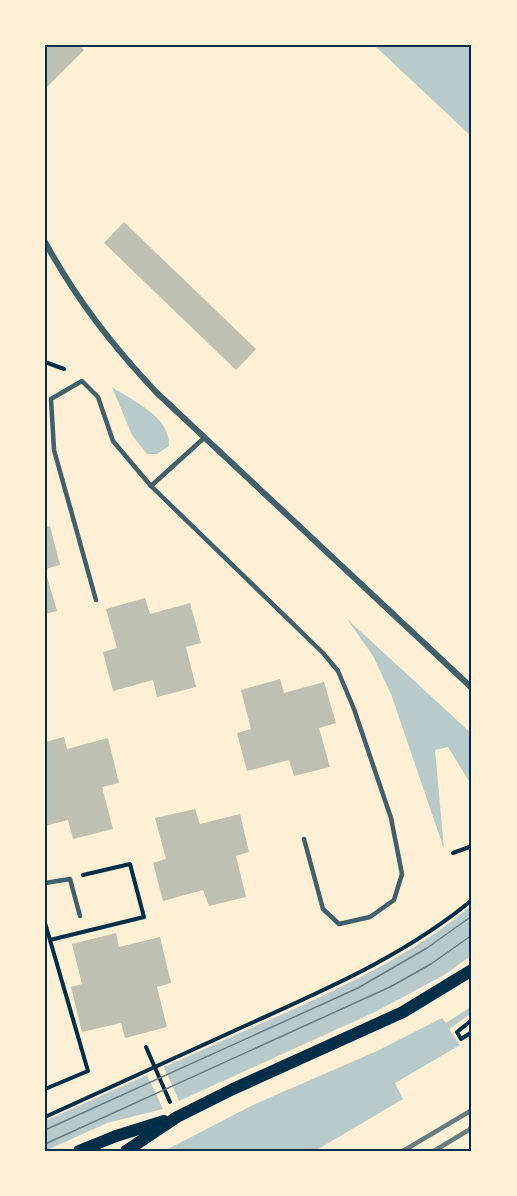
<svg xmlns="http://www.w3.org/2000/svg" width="517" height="1196" font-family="'Roboto Condensed',sans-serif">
  <rect width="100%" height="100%" fill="#fdf0d5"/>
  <g fill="#b9caca">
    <polygon points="374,45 472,45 472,137"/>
    <path d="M112,387C133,401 171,417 169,446L157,454H147L132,435Z"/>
    <polygon points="347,619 472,734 472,786 448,747 435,750 444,849 391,694 373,656"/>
    <path d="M472,905L471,956L444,975L377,1011L179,1101L164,1067C207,1048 250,1028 294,1009C357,980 419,950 472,905Z"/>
    <polygon points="472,1006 472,1013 449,1029 460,1045 395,1083 403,1099 315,1151 164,1151 253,1105 377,1051 442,1018 446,1023"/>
    <polygon points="147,1075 163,1109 107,1123 45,1151 45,1121"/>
  </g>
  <g fill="#bec0b2">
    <polygon points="45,45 79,45 84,50 45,89"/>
    <polygon points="124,222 256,349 236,370 104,243"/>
    <polygon points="50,526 60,565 45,569 45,527"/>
    <polygon points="45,570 57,611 45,614"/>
    <polygon points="145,598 150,614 190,603 201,643 186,647 196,687 157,697 153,680 113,691 103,652 117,648 106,609"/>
    <polygon points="280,679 284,693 324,682 336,723 319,728 330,767 294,776 289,760 247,771 237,733 251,729 241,690"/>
    <polygon points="64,737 67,749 108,738 119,783 102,787 113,829 73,839 68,820 45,826 45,742"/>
    <polygon points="195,809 200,824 240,814 249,852 236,856 246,897 209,906 203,890 163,901 153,863 166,859 155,818"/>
    <polygon points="116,933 119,947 160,937 171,983 157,987 167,1027 125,1038 121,1023 82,1032 71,987 82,984 72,944"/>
  </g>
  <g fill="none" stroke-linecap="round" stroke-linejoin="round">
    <g stroke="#003049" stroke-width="4">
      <polyline points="45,362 64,369"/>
      <polyline points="453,853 472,846"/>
      <polyline points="45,923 50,940"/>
      <polyline points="472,1020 457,1032 461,1039 472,1032"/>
      <polyline points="146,1047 170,1102"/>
      <polyline points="45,1089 88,1071 50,940 144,917 130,864 83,875"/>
      <path d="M45,1117C116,1085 187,1053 258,1020C333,986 408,953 472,900"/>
    </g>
    <g stroke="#3f606c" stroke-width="4.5">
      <polyline points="151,486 323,653 338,671 354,709 391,818 402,874 394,900 370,917 339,924 323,909 304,839"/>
      <polyline points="96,600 54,450 51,399 82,381 98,397 113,441 151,486 204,438"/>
      <polyline points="45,883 70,879 80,916"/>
    </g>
    <path stroke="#3f606c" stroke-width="6" d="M45,242C77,300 111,344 156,392L472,688"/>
    <g stroke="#003049" stroke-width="12">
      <polyline points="79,1151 116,1136 164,1121"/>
      <polyline points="126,1151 177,1117 233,1089 403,1012 472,970"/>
    </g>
    <g stroke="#657d81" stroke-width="1.5">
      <polyline points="45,1130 358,988 427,948 472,916"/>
      <polyline points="45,1144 390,987 431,964 472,935"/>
    </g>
    <g stroke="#657d81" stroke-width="4.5">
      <polyline points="403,1151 472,1110"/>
      <polyline points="434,1151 472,1128"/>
    </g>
  </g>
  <rect width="517" height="1196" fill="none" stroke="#fdf0d5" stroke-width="93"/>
  <rect x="46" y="46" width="424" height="1104" fill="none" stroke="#003049" stroke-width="2"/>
</svg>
